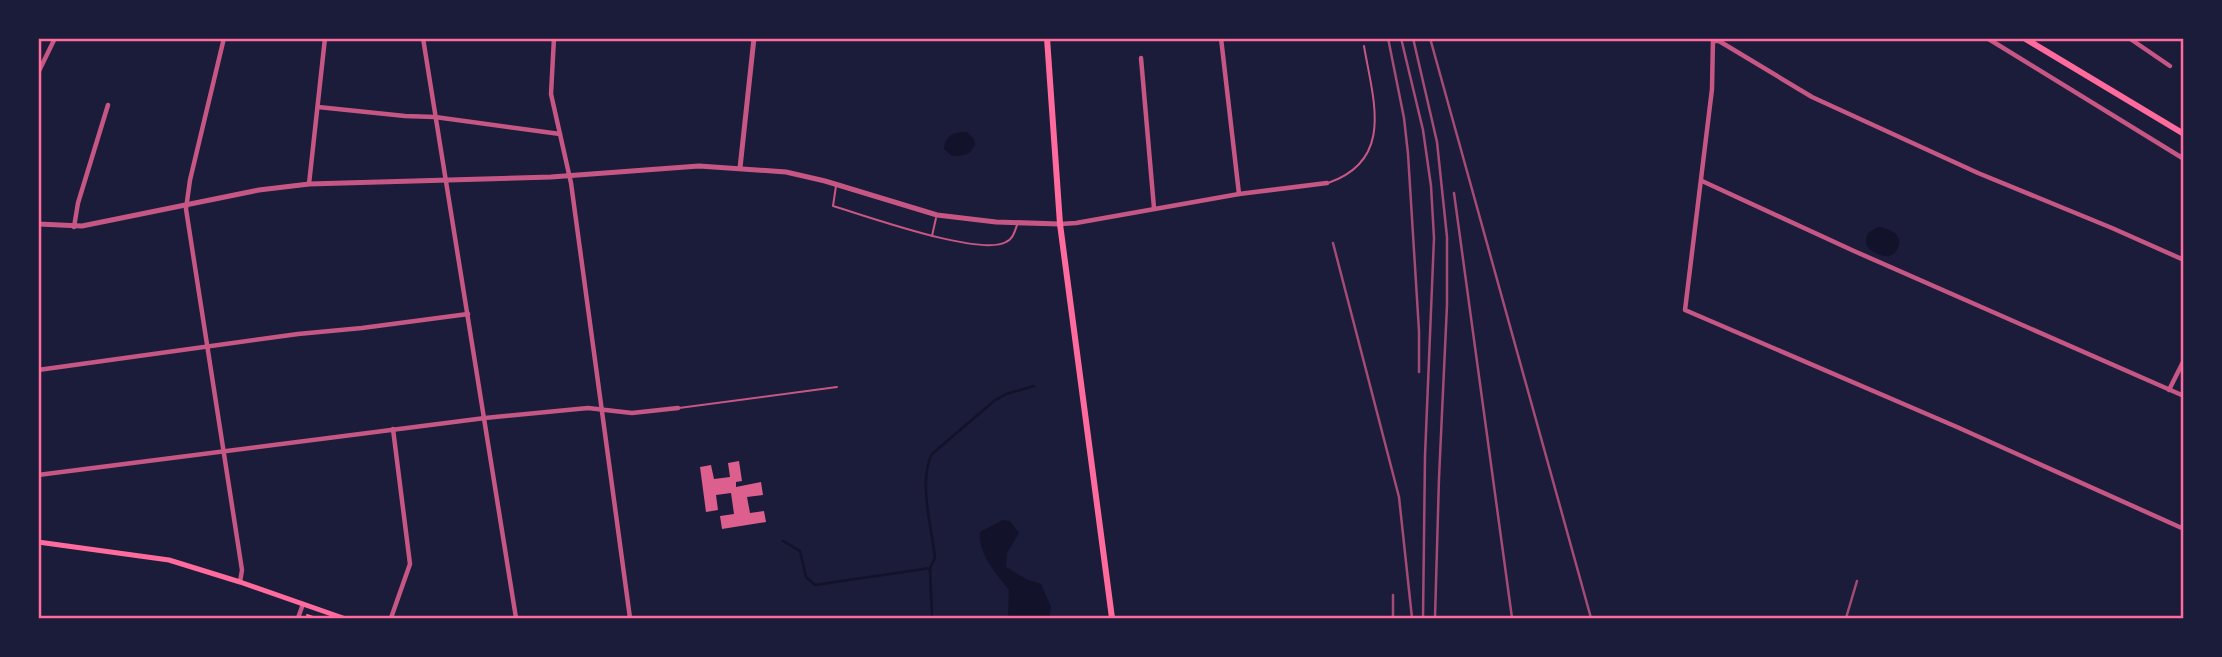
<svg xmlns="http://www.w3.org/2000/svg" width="2222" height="657" font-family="'IBM Plex Sans',sans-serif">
  <rect width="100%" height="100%" fill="#1b1b3a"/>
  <g fill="#12122b">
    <path d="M961,132H967L974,139L975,145C970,155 963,156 952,156L944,149C945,137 951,134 961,132Z"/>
    <path d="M1878,227C1890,228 1904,235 1898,248C1896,252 1893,255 1889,256C1885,257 1882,255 1878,254C1867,249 1863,245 1868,233Z"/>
    <path d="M1003,520L1010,521L1019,533L1007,553L1006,567L1026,579L1041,584L1051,607L1049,618H1008L1009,590C996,573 978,554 980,532Z"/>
  </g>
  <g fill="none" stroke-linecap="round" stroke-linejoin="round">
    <g stroke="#12122b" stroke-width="2.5">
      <path d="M783,541L800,551L806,577L815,585L930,568L935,558C932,529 918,480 932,454L994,401L1006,394L1034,386"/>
      <polyline points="930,569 932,618"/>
    </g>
  </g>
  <polygon fill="#dd5f8e" points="739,461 742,481 736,482 736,487 761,482 763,495 747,497 750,513 764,511 766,522 722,529 720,516 734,514 731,493 716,495 718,510 706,512 700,467 711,465 714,479 730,477 728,463"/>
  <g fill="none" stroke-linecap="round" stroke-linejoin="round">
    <polyline stroke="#ff6b9d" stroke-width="2" points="307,615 316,618"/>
    <g stroke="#c65784" stroke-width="2">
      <path d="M1328,183C1395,160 1373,100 1364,46"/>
      <path d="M836,186L833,206C864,215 980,257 1006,242C1013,239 1015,231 1017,225"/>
      <polyline points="932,236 936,218"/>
      <polyline points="679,408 837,387"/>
    </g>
    <g stroke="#c65784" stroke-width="4.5">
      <polyline points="224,38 190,180 186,209 242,570 240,582"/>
      <polyline points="423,38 516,618"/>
      <polyline points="554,38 551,94 571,183 630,618"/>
      <polyline points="1221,38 1239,194"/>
      <polyline points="1713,38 1712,89 1685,310 1957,427 2184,529"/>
      <polyline points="1987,38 2184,159"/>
      <polyline points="2129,38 2170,66"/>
      <polyline points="1713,41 1719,41 1812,97 1978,173 2112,228 2184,260"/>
      <polyline points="1141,58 1154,208"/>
      <polyline points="38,73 55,38"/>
      <polyline points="318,107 405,116 435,117 560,134"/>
      <polyline points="1702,181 1854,251 2184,396"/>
      <polyline points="309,184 325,38"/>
      <polyline points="1060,224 1076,223 1239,194 1327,183"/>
      <polyline points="74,227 78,203 108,105"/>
      <polyline points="38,370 298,334 362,328 468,314"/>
      <polyline points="2169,390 2184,360"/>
      <polyline points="38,475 485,418 588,408 632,413 678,408"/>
      <polyline points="298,618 303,604"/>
      <polyline points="391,618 410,564 393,429"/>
    </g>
    <g stroke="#c65784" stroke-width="5">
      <polyline points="740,168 754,38"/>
      <polyline points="38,224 82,226 259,190 309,184 551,177 699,166 786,172 825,181 937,215 996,222 1060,224"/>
    </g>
    <polyline stroke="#ff6b9d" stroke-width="5" points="38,542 169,560 240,582 343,618"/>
    <g stroke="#ff6b9d" stroke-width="6">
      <polyline points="1047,38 1060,224 1112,618"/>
      <polyline points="2024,38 2184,134"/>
    </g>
    <g stroke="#a44b75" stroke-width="2.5">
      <polyline points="1388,38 1404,118 1408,154 1419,331 1419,372"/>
      <polyline points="1401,38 1423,130 1431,186 1434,238 1425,456 1423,618"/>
      <polyline points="1413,38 1437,142 1447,237 1447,305 1439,478 1435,618"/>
      <polyline points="1430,38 1591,618"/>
      <polyline points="1454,193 1512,618"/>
      <polyline points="1333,243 1399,497 1412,618"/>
      <polyline points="1393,618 1393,595"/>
      <polyline points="1846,618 1857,581"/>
    </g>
  </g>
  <rect width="2222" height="657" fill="none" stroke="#1b1b3a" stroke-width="80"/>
  <rect x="40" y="40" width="2142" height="577" fill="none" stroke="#ff6b9d" stroke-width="2.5"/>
</svg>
